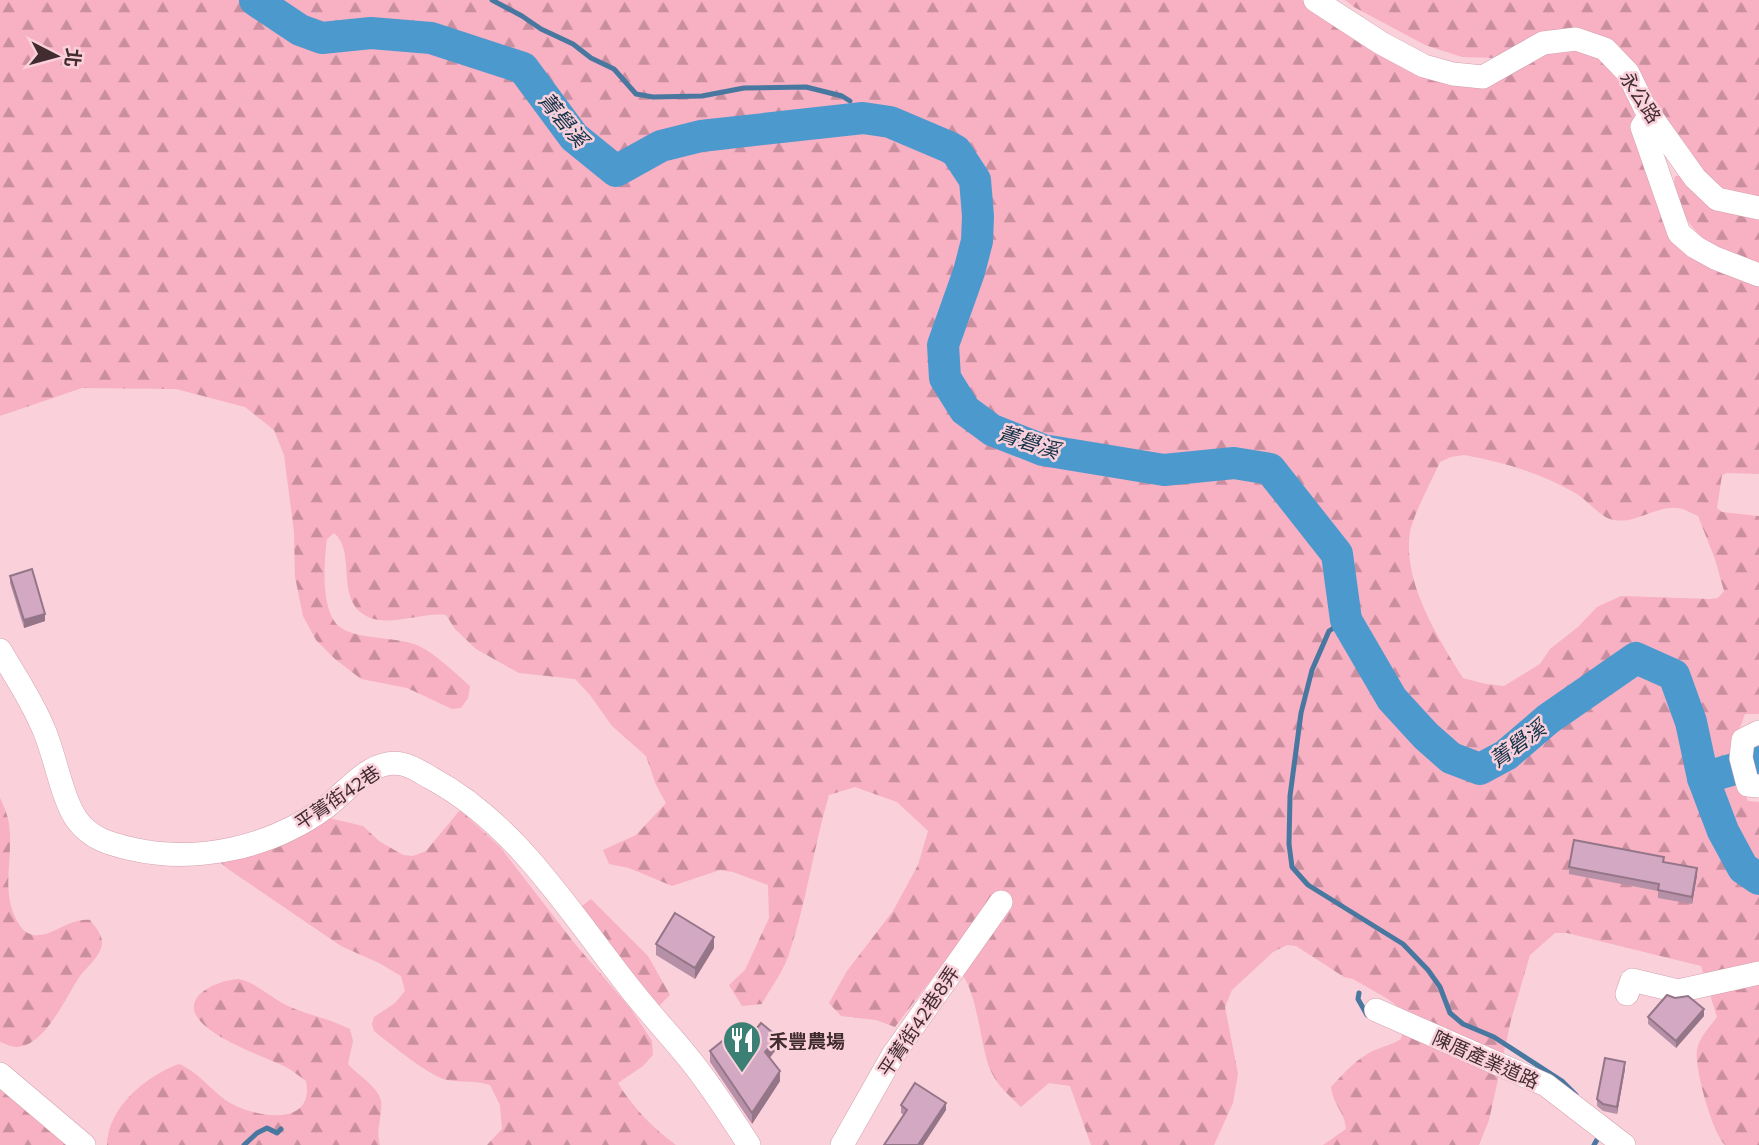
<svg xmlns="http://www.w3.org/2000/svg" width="1759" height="1145" font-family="Commissioner,'Noto Sans TC',sans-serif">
  <defs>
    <pattern id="forest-firs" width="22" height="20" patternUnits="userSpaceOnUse" patternTransform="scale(1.75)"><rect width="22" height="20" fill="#f8b0c3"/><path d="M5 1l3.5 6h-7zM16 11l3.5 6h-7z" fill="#ca8f9f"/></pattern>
  </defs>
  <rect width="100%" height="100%" fill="#fad0db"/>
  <g fill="url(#forest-firs)" fill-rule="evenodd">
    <path d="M0,0H1308L1449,79L1567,45L1595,50L1626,80L1648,172L1676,233L1759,281V474L1727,473L1722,475L1717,508L1722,512L1759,516V714H1745L1735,741L1740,782L1748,801L1759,802V1145H1725C1712,1133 1694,1067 1697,1050C1699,1037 1710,1027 1717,1017L1701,966L1567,933H1555L1530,955L1511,1020L1489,1120L1479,1145H1323L1346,1129C1344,1109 1334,1108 1331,1087C1344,1073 1357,1058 1375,1050C1384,1046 1392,1045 1401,1039L1406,1013L1388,999L1353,979L1344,977L1296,946L1287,945L1273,952L1232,990L1225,1007L1238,1074L1233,1103L1214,1145H1091L1070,1086L1049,1083L1021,1107C1009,1095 997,1086 990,1069C980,1046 977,984 958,971C954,968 948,966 943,964L895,1027L876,1020L841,1016L829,1003L847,971L893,911L918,865L928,831L897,802L855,787L829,795C813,849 806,905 788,957C782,973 770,989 762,1004L742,1006L729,985L745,970L769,918L768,885L733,872L720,870L672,886L629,868L609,864L603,850L636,835L666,803L656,785L646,756L612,726L590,695L575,679L519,673L476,649L455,629L446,615C419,611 383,632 359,611C338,591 355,550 334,533L327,539C324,562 320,611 340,627C346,632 358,635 366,636C381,639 398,639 414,644C432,650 455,673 470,686L468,698L461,708L452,709L407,688L361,679L335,659L316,640L303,616L295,577L294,532L284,455L274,430L245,407L176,389L82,388L0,416ZM1464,455C1503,462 1541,473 1575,493C1586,499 1600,516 1610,519C1635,527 1658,502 1683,509C1688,511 1693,514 1698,516L1715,559L1724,591L1718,598L1710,599L1621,596L1597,607L1578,627L1550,649L1540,664L1504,686L1486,684L1463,678C1438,638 1402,581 1410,532C1413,515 1432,480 1440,462L1451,457Z"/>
    <polygon points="1345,0 1759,0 1759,199 1729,195 1702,174 1691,152 1615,47 1494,58 1462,57 1425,45 1354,7"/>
    <path d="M1675,176H1682L1759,216V269C1727,255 1691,239 1679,203C1676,193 1673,186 1675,176Z"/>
    <path d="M0,798C4,806 8,816 9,824C14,858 0,890 17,921C21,928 25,933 33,935C53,938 67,918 90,920C95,927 103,935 102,944C100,957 87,967 80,976C66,996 45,1047 16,1047C11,1047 4,1043 0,1042Z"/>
    <path d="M460,810L500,847L575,944L631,1009L652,1041L653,1055L643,1066L618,1083C633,1108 653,1128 676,1145H487L502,1129L500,1105L490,1085C475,1080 462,1083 447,1080C427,1075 391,1044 374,1031L372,1024L374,1017L395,1003L405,991L401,976L379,963L341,946L228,869L221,863L220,858L329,818L363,826L379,841L403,855L413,856L426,851Z"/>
    <polygon points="591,899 648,956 670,995 657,1008 578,909"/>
    <path d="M239,979C257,983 271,998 288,1006C308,1015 330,1019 350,1029L353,1041L348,1064C357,1075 378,1086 381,1101C383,1116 375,1130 380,1145H107C108,1107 146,1076 179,1064C201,1073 213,1094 232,1104C258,1118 315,1127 306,1081C299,1076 292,1070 284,1066C264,1056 171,1026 199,995C209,985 225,980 239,979Z"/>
    <polygon points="0,1086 67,1145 0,1145"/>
  </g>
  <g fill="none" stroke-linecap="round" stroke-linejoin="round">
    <g stroke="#48789f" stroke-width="5">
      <polyline points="492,0 522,16 541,29 573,44 591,58 614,69 636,94 653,97 702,96 744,88 806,87 842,96 850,101"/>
      <polyline points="862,108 890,122"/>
      <polyline points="1346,620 1329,631 1312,670 1301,713 1290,796 1289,844 1292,867 1308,885 1403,944 1428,970 1440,987 1450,1013 1463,1024 1494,1037 1562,1081 1576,1095"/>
      <polyline points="1359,993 1358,999 1367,1015"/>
      <polyline points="244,1145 257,1133 267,1128 277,1133 281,1129"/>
      <polyline points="1594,1145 1598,1138"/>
    </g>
    <g stroke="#4c99ce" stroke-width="32">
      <polyline points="255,0 300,30 322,38 371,33 431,38 523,68 574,137 616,171 661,146 701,136 863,118 890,122 949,147 956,151 975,180 978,216 977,241 969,272 943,345 945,378 965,410 992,430 1043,450 1164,470 1234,463 1270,469 1337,554 1346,620 1392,699 1426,736 1451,758 1480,769 1506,755 1548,719 1636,658 1674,675 1691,722 1703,778 1723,831 1743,868 1759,879"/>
      <polyline points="1703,778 1759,762"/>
    </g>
    <defs>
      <g id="minor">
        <polyline points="1315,0 1381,43 1424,66 1453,74 1483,77 1543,43 1576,39 1605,49 1628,73 1645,108 1695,178 1717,199 1759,208"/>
        <polyline points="1650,115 1642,127 1679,233 1695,247 1715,258 1759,275"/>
        <path d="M0,650C15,676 33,702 44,730C55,755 62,799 77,820C91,839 110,844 132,849C198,864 272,847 326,807C349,790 371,758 402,764C412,766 422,773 431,778C517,824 570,913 629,987C649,1013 671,1036 691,1061C712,1087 731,1117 749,1145"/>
        <polyline points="1759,732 1743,740 1741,758 1748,785 1759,786"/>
        <polyline points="1627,994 1632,980 1678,991 1759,973"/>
        <polyline points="1376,1010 1546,1085 1624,1145"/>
        <polyline points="0,1074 84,1145"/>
        <polyline points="842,1145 893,1055 1001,902"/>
      </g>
    </defs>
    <use href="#minor" stroke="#d3a1ae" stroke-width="24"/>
    <use href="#minor" stroke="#fff" stroke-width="23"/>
  </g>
  <g fill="#b590a7">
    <polygon points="10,576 45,621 24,628 10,583"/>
    <polygon points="1664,862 1697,875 1692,904 1658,898 1658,891 1569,874 1569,867"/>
    <polygon points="656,944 714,948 695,979 656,955"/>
    <polygon points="1675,998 1704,1016 1676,1048 1648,1024 1648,1017"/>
    <polygon points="748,1039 778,1047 770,1058 780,1081 752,1124 710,1062 710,1051"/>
    <polygon points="1625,1069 1617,1114 1603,1111 1597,1106 1597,1099"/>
    <polygon points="901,1105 946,1110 923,1145 884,1145 904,1115 901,1113"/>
  </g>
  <g fill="#947688">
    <polygon points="45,614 45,621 24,628 24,620"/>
    <polygon points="1697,868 1697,875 1692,904 1692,897"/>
    <polygon points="714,937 714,948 695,979 695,968"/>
    <polygon points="1704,1009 1704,1016 1676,1048 1676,1041"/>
    <polygon points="778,1037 778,1047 765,1063 765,1052"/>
    <polygon points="1625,1062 1625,1069 1617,1114 1617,1107"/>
    <polygon points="780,1071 780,1081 752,1124 752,1113"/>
    <polygon points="946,1103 946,1110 923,1145 918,1145"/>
  </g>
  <g fill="#d3a8c2" stroke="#947688" stroke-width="2">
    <polygon points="32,569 45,614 24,620 10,576"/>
    <polygon points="1574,840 1664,857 1663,862 1697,868 1692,897 1658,890 1659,884 1569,867"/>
    <polygon points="675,913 714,937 695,968 656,944"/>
    <polygon points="1667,995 1675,998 1688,996 1704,1009 1676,1041 1648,1017"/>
    <polygon points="761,1023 778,1037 765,1052 780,1071 752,1113 710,1051 737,1029 748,1039"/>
    <polygon points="1605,1058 1625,1062 1617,1107 1603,1104 1597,1099"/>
    <polygon points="915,1083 946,1103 918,1145 884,1145 907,1110 901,1105"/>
  </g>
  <defs>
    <symbol id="restaurant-pin" viewBox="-11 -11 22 30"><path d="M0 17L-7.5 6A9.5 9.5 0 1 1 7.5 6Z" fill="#3c8075" stroke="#fad0db"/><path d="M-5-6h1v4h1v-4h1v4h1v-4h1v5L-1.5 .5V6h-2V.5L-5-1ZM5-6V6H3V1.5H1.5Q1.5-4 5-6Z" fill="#fff"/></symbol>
  </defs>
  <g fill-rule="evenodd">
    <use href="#restaurant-pin" x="720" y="1018" width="44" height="60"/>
  </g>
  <g text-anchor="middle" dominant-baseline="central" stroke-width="5" stroke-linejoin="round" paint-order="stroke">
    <g font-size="19" fill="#402c31" stroke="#fad0db">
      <text transform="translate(1641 97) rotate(57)">永公路</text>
      <text transform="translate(337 797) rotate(-34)">平菁街42巷</text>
      <text transform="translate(918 1021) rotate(-56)">平菁街42巷8弄</text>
      <text transform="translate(1486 1059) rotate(24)">陳厝產業道路</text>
    </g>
    <g font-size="19" font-weight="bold" fill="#402c31" stroke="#fad0db" text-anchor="start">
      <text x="769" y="1040">禾豐農場</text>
    </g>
    <g font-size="21" font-style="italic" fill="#103148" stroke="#fad0db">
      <text transform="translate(564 119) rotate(50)">菁礐溪</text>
      <text transform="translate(1029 441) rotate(18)">菁礐溪</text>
      <text transform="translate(1517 743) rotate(-36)">菁礐溪</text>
    </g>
  </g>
  <g transform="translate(56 56) rotate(96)" stroke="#fad0db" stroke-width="5" paint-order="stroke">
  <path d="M0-5L12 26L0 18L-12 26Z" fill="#402c31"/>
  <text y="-10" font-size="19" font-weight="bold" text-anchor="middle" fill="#402c31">北</text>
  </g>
</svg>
